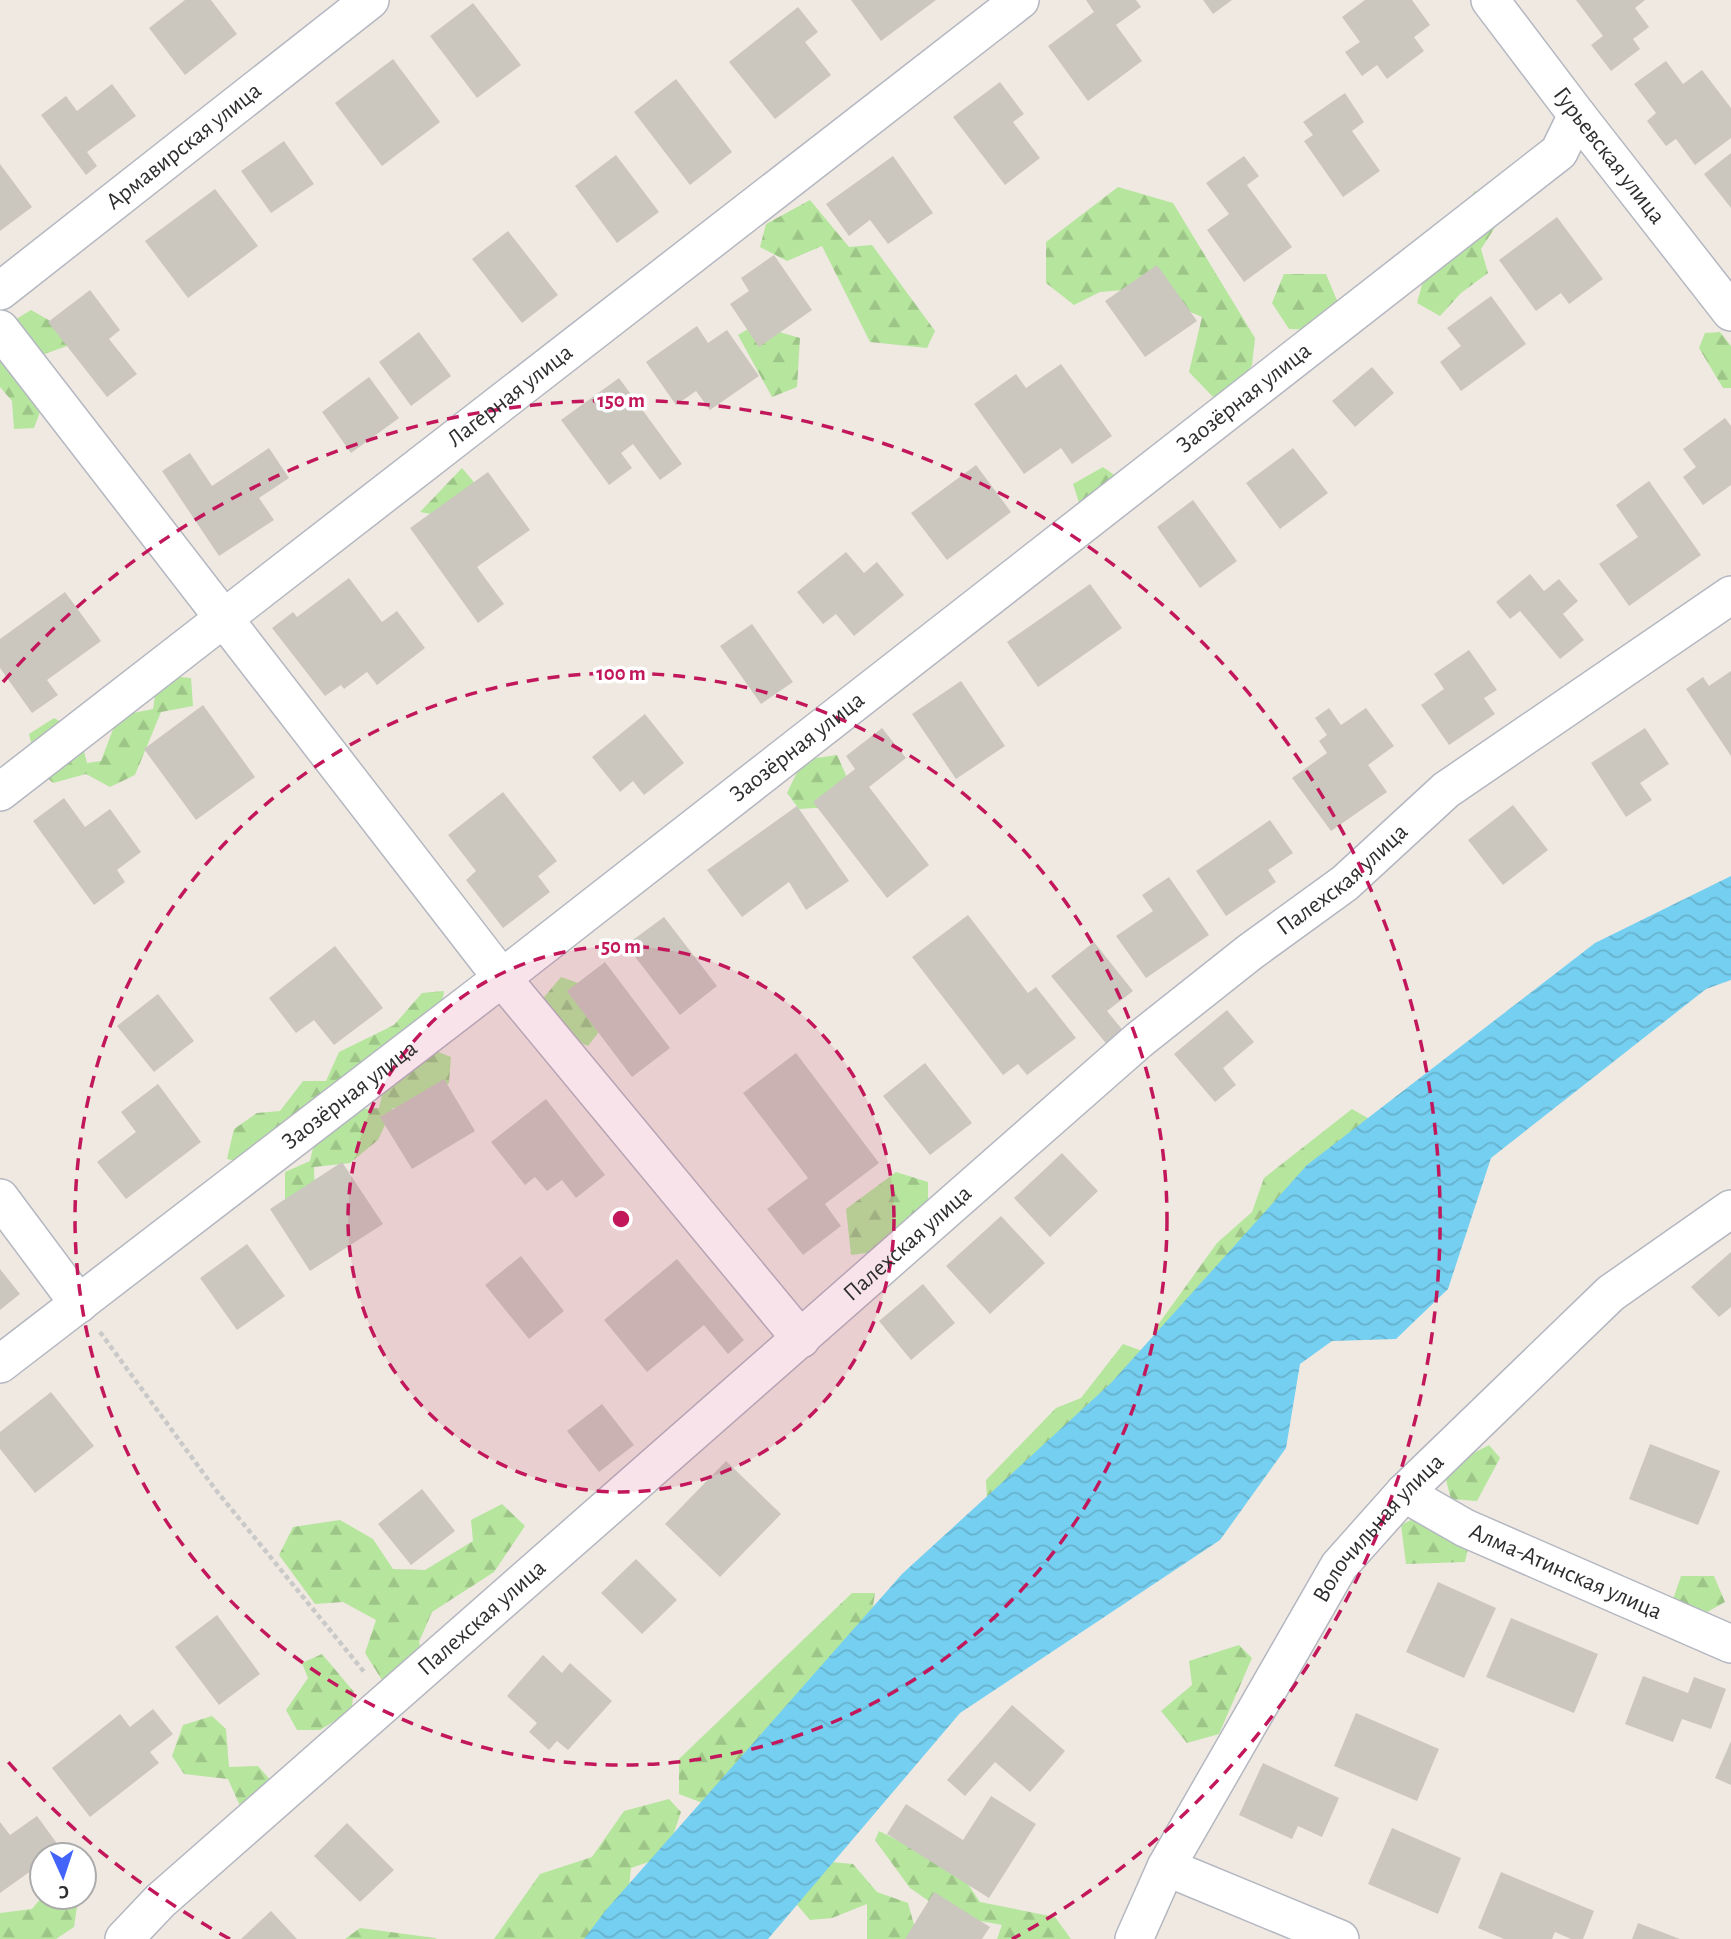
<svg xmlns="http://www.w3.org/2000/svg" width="1731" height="1939" font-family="'Alegreya Sans',sans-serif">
  <defs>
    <pattern id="forest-firs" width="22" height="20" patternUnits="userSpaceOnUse" patternTransform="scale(1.75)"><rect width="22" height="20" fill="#b6e59e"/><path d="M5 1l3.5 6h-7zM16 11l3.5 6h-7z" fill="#9dc588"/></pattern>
    <pattern id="water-waves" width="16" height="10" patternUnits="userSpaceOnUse" patternTransform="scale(1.75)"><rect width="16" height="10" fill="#75cff0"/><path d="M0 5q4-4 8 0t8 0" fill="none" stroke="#66b2ce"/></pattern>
  </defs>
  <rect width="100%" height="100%" fill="#efe9e1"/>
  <g fill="url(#forest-firs)">
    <polygon points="1118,187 1173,203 1255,338 1252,365 1234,391 1216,400 1189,372 1202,317 1137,289 1100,292 1074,305 1046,283 1046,242"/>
    <polygon points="1475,191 1503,215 1481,249 1488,273 1461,293 1440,316 1417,303 1426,270 1455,215"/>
    <polygon points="810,200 849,247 872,245 935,331 927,348 870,342 822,246 787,261 760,247 766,224"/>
    <polygon points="1284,274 1326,274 1341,310 1317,330 1289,329 1272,303"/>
    <polygon points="31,310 59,326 67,346 28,360 44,401 34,428 14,429 12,401 0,387 0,329"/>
    <polygon points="755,325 800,338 797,387 772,397 738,335"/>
    <polygon points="1720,332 1731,346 1731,388 1723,388 1699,348 1705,333"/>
    <polygon points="1103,467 1138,492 1082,512 1073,484"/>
    <polygon points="462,468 484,494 465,520 420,512"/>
    <polygon points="158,675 191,678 193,706 161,712 135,775 110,787 86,774 53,783 37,768 29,734 54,718 79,732 87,763 101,761 118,716 153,709"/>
    <polygon points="837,755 849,782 831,807 799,809 787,793 803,760"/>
    <polygon points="561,977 587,986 602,1028 588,1046 552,1031 540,1002"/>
    <polygon points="444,991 440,1015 251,1164 227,1159 234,1129 257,1113 280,1111 303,1081 326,1081 339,1052 394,1025 422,993"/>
    <polygon points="429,1048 451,1057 449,1083 414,1108 393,1108 378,1140 350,1163 314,1167 315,1196 285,1200 285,1172 310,1161 316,1135 351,1110 379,1108 387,1075"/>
    <polygon points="1352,1109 1373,1121 1173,1342 1152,1333 1217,1243 1252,1212 1264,1178"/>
    <polygon points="896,1172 928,1182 928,1205 874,1252 851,1255 846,1209"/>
    <polygon points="1123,1344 1148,1353 988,1518 986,1480 1056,1408 1081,1398"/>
    <polygon points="1489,1445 1500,1458 1477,1501 1451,1499 1443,1469"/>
    <polygon points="502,1504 525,1526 494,1572 432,1612 419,1642 423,1659 382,1680 365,1653 376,1620 343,1602 315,1604 279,1555 293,1527 340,1520 373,1539 393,1569 425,1570 473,1541 471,1520"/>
    <polygon points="1431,1510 1469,1544 1465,1562 1406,1564 1401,1525"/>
    <polygon points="1681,1576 1714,1576 1725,1602 1695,1619 1670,1608"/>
    <polygon points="852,1593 875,1593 870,1626 713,1807 679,1794 679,1759"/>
    <polygon points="1239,1645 1252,1658 1219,1734 1187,1743 1161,1711 1192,1685 1189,1661"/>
    <polygon points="322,1654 354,1692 351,1711 320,1730 297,1730 286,1710 308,1678 302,1663"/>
    <polygon points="212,1716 226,1729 229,1767 258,1766 272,1782 241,1808 228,1779 184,1774 172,1756 183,1725"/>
    <polygon points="669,1799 681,1812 666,1856 631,1868 627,1906 602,1939 494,1939 540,1874 592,1857 624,1811"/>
    <polygon points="879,1831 959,1871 980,1902 1055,1917 1071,1939 997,1939 1002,1925 949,1915 910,1888 875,1840"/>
    <polygon points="820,1861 853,1864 877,1892 908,1903 918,1939 867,1939 867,1904 832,1918 810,1920 792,1899"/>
    <polygon points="42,1897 72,1897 78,1900 74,1927 56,1939 0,1939 0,1913 32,1909"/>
    <polygon points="360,1928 435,1938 437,1939 345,1939"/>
  </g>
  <polygon fill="url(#water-waves)" points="1731,876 1731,980 1706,989 1491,1158 1448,1289 1396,1339 1332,1341 1300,1364 1286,1448 1220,1540 960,1713 768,1939 584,1939 606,1910 902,1574 1111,1383 1307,1165 1595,943"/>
  <g fill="#cbc7bf">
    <polygon points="185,0 211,0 237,34 185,75 149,28"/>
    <polygon points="851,0 936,0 881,41"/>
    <polygon points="1086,0 1136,0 1141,7 1116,25 1142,61 1088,101 1048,46 1094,12"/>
    <polygon points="1203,0 1232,0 1213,14"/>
    <polygon points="1365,0 1412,0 1430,25 1414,37 1424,51 1387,79 1377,65 1362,76 1345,52 1360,42 1342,17"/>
    <polygon points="1576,0 1645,0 1635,8 1649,27 1633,39 1640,49 1611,71 1591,45 1603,36"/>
    <polygon points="473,3 521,65 477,98 430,36"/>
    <polygon points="798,7 818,32 805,42 831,75 775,119 729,62"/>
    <polygon points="393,59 440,122 382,166 335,103"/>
    <polygon points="1666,61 1683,84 1702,70 1731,108 1731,138 1695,165 1676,139 1666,146 1647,121 1656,113 1634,84"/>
    <polygon points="676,79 732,152 690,185 634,112"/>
    <polygon points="1000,82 1024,114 1013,122 1040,158 1005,185 953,117"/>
    <polygon points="112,84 136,116 87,152 97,166 86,175 41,115 66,96 77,111"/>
    <polygon points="1345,93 1364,122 1352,131 1380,171 1343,197 1304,141 1313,135 1303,122"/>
    <polygon points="284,141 314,184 271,213 241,171"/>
    <polygon points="1731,153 1731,208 1704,174"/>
    <polygon points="616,155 659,212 617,243 575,186"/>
    <polygon points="893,156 933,213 888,244 870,220 849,236 826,204"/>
    <polygon points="1244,156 1259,176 1247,185 1292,247 1244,282 1207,230 1229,214 1206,183"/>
    <polygon points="0,164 32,207 0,231"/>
    <polygon points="215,189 258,246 188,298 145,241"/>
    <polygon points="1557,217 1603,279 1569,304 1561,293 1536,311 1499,260"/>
    <polygon points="508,231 558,295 522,323 472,259"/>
    <polygon points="774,255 812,310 759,347 730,304 749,291 741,278"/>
    <polygon points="1157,265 1197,321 1145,357 1105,301"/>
    <polygon points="90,290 120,330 109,339 137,374 107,397 48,322"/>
    <polygon points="1491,296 1526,344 1461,391 1440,362 1461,346 1447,328"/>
    <polygon points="697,326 708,343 727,330 759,376 710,410 696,391 676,405 646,362"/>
    <polygon points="419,332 451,376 411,406 379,362"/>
    <polygon points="1061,364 1112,436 1072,464 1061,448 1024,474 974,404 1016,374 1026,388"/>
    <polygon points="1372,367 1394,393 1355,427 1332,401"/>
    <polygon points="369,377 399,418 351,453 322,412"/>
    <polygon points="619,378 682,464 660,480 633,444 621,453 632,468 609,485 561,420"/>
    <polygon points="1725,418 1731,426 1731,485 1703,505 1683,477 1696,467 1683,449"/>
    <polygon points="269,448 289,478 259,498 274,520 219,556 162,471 190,453 212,486"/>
    <polygon points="1293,448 1328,493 1280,529 1246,483"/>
    <polygon points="976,465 1011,512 947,560 911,513"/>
    <polygon points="488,472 530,530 477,567 504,604 478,623 410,528"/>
    <polygon points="1649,481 1701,555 1629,606 1599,564 1638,537 1616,505"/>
    <polygon points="1193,500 1237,561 1200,588 1157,527"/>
    <polygon points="846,552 864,573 877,562 904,595 854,636 836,614 823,624 797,592"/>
    <polygon points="1530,574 1544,591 1559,579 1578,601 1563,614 1584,640 1560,659 1520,611 1510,619 1496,602"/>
    <polygon points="349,578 382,622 397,611 425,648 377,685 367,672 344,689 341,685 325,696 272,628 293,612 297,617"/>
    <polygon points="1090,584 1122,628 1038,687 1007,642"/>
    <polygon points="65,592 101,641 47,680 58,695 32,713 0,668 0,639"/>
    <polygon points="752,624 793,682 761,704 720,646"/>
    <polygon points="1469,650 1497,690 1484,698 1495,714 1449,745 1421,705 1444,689 1434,674"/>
    <polygon points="1731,671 1731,756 1686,689 1703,677 1709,686"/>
    <polygon points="961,681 1005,746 956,779 912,714"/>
    <polygon points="203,705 255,777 196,820 144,749"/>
    <polygon points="1329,708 1341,725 1366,708 1394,746 1368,765 1387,792 1331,831 1292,778 1327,753 1319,741 1327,735 1315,718"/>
    <polygon points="645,714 684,763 644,795 633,781 620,792 592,757"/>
    <polygon points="882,728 906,758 869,787 929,865 887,898 813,802 855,769 846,756"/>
    <polygon points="1645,728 1669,764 1640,783 1652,800 1626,817 1591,763"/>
    <polygon points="503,792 557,861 538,876 550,892 503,928 466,880 476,871 448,835"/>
    <polygon points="64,798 85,827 110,809 141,852 117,870 125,882 94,905 33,821"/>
    <polygon points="1513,805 1548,850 1503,885 1468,840"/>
    <polygon points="797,806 849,881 806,910 789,882 742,917 707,870"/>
    <polygon points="1270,820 1293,853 1268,870 1276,882 1226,916 1196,871"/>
    <polygon points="1169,877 1209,935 1146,978 1116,936 1153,911 1142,895"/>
    <polygon points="968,915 1028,993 1036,987 1076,1038 1027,1075 1018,1064 1003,1075 912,957"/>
    <polygon points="664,917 717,986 680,1015 626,945"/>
    <polygon points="1094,942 1133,991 1107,1011 1125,1033 1109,1047 1051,976"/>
    <polygon points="335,946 383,1008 334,1045 314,1020 296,1033 269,998"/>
    <polygon points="605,962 670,1048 632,1077 567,991"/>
    <polygon points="158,994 194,1041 154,1072 117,1026"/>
    <polygon points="1227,1010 1254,1042 1223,1068 1236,1085 1215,1102 1174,1054"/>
    <polygon points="796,1053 879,1163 825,1204 841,1226 803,1255 767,1209 808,1178 743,1093"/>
    <polygon points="925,1063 972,1123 930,1155 883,1096"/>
    <polygon points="444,1079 475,1131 412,1169 380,1117"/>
    <polygon points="158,1084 201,1142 126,1199 97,1162 136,1132 121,1112"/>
    <polygon points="546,1099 605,1175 576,1198 562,1180 547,1191 535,1177 525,1185 491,1142"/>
    <polygon points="1062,1153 1098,1191 1050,1237 1014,1198"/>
    <polygon points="342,1162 383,1224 310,1271 270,1209"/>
    <polygon points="1001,1216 1045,1263 990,1314 946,1266"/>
    <polygon points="247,1244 285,1296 237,1330 200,1278"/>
    <polygon points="1731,1252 1731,1307 1719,1317 1691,1287"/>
    <polygon points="521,1256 564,1311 529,1339 485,1285"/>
    <polygon points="677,1259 744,1340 728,1354 704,1325 647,1372 604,1320"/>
    <polygon points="0,1269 20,1294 0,1310"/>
    <polygon points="923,1284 955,1323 911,1360 879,1321"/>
    <polygon points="51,1392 94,1446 35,1493 0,1449 0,1432"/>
    <polygon points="602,1404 634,1445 599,1472 567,1431"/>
    <polygon points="1650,1444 1720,1471 1698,1525 1629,1499"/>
    <polygon points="726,1461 781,1514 720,1577 665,1524"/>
    <polygon points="422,1489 455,1531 411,1565 378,1524"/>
    <polygon points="636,1559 677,1600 642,1634 601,1593"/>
    <polygon points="1438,1582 1496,1608 1464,1678 1406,1652"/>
    <polygon points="217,1615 260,1674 219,1705 175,1647"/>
    <polygon points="1511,1618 1598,1654 1574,1713 1486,1677"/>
    <polygon points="543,1655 562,1673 570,1663 612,1701 568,1750 557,1741 549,1750 529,1732 537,1723 507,1696"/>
    <polygon points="1643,1676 1688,1693 1694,1677 1726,1689 1711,1729 1682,1719 1673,1742 1625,1724"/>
    <polygon points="1012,1705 1065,1751 1030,1792 995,1762 965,1796 947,1780"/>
    <polygon points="153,1709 173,1734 150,1752 159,1763 90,1817 52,1768 120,1714 130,1727"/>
    <polygon points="1356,1713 1439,1749 1417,1801 1334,1766"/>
    <polygon points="1731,1741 1731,1785 1715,1778"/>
    <polygon points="1263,1763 1339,1798 1322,1837 1298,1826 1292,1839 1239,1815"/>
    <polygon points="991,1796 1036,1824 989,1898 887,1834 906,1804 963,1840"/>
    <polygon points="37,1816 61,1849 53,1855 42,1855 42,1863 0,1893 0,1822 10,1835"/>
    <polygon points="347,1823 394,1870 360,1902 314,1856"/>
    <polygon points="1392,1828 1461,1858 1438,1914 1368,1884"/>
    <polygon points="1501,1872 1594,1911 1583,1939 1571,1939 1555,1932 1552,1939 1504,1939 1478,1928"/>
    <polygon points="934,1892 990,1927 982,1939 905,1939"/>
    <polygon points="271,1911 297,1939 241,1939"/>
    <polygon points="1638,1923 1680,1939 1632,1939"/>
  </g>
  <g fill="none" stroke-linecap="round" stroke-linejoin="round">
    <defs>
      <g id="minor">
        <path id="s1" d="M1490,0L1577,115L1731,312"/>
        <path id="s2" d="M0,291L370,0"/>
        <polyline points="0,329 502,978 801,1339"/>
        <path id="s3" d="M0,792L1020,0"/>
        <polyline points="0,1198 79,1304"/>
        <path id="s4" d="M0,1364L502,978L1559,152L1577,115"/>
        <path id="s5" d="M1404,1493L1465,1528L1731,1644"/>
        <polyline points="1166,1867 1340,1939"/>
        <path id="s6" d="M124,1939L160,1901L1139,1040L1250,952L1345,883L1446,790L1731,595"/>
        <path id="s7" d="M1134,1939L1166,1867L1339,1566L1404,1493L1611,1293L1731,1209"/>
      </g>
    </defs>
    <use href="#minor" stroke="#b4b7c1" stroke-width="40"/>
    <polyline stroke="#c9c9c9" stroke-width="4.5" stroke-dasharray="5 3.5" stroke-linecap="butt" points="100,1332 215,1489 365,1673"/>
    <use href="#minor" stroke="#fff" stroke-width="37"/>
  </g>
  <circle cx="621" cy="1219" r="273" fill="#c2185b" fill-opacity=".12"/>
  <g fill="none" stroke="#c2185b" stroke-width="3.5" stroke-dasharray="12 9">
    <circle cx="621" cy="1219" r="273"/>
    <circle cx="621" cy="1219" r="546"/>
    <path d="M230 1939A819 819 0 0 1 3 1756M3 682A819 819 0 1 1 1012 1939"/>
  </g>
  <g text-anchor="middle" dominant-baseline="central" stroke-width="7" stroke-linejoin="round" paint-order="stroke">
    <g font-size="24" fill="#2e2e2e" stroke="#fff">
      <text stroke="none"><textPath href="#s2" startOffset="234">Армавирская улица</textPath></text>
      <text stroke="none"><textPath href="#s1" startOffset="196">Гурьевская улица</textPath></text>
      <text stroke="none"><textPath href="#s3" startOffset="646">Лагерная улица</textPath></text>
      <text stroke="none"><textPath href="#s4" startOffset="1575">Заозёрная улица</textPath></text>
      <text stroke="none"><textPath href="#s4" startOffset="1008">Заозёрная улица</textPath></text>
      <text stroke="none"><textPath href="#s6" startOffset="1615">Палехская улица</textPath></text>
      <text stroke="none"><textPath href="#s4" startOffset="441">Заозёрная улица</textPath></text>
      <text stroke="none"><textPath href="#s6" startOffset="1048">Палехская улица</textPath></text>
      <text stroke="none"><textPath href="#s7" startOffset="480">Волочильная улица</textPath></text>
      <text stroke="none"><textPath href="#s5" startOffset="180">Алма-Атинская улица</textPath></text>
      <text stroke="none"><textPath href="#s6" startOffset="481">Палехская улица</textPath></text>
    </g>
  </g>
  <circle cx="621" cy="1219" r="10" fill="#c2185b" stroke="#fff" stroke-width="3.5"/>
  <g font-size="21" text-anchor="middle" font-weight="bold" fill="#c2185b" stroke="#fff" stroke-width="7" stroke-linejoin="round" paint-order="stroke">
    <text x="621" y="407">150 m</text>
    <text x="621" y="680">100 m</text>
    <text x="621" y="953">50 m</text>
  </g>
  <g transform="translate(63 1876) rotate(177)"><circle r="33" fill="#ffffff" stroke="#ababab" stroke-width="2"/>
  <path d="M0-5L12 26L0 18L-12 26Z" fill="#4264fb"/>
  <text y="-10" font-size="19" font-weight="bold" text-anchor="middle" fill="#2e2e2e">С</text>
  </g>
</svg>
